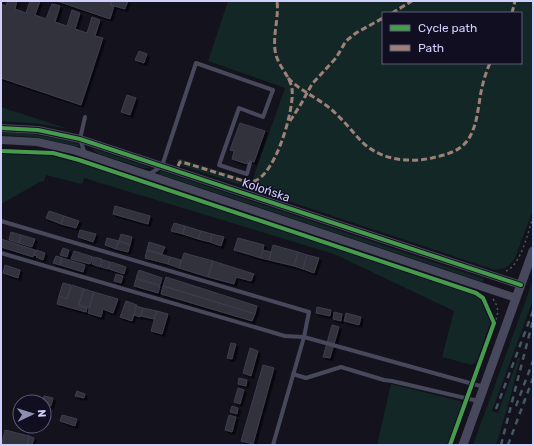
<svg xmlns="http://www.w3.org/2000/svg" width="534" height="446" font-family="Rubik,sans-serif">
  <defs>
    <filter id="shadow"><feDropShadow dx="2.5" dy="2.5" stdDeviation="0" flood-color="#0009"/></filter>
  </defs>
  <rect width="100%" height="100%" fill="#14121c"/>
  <g fill="#122726" fill-rule="evenodd">
    <path d="M228,1H533V210L515,258C509,267 503,271 492,269L177,164V160L179,159H181L252,181L285,88L208,61ZM383,13H521V63H383Z"/>
    <polygon points="1,107 69,129 40,124 1,121"/>
    <path d="M1,133C28,132 53,137 78,144L80,147L34,137L1,135Z"/>
    <polygon points="1,148 44,151 81,161 310,236 472,293 481,299 491,321 476,363 472,365 442,357 454,311 334,254 84,178 82,184 46,175 44,181 40,182 1,204"/>
    <polygon points="92,148 148,167 149,168 143,168 99,154 93,150"/>
    <polygon points="161,171 484,279 483,282 159,174"/>
    <polygon points="533,280 533,300 492,411 498,413 518,358 520,358 510,399 496,445 473,445"/>
    <polygon points="391,384 460,401 462,405 448,445 377,445"/>
  </g>
  <g fill="#32303e" stroke="#3f3d50" filter="url(#shadow)">
    <polygon points="8,1 17,1 15,9 26,13 30,1 40,1 35,15 46,19 52,4 60,6 55,22 67,26 72,10 80,13 75,29 87,33 92,17 100,20 95,36 103,38 81,105 1,78 1,4 6,6"/>
    <polygon points="57,1 112,1 110,5 114,6 110,19"/>
    <polygon points="112,1 128,1 125,9 111,5"/>
    <polygon points="139,51 147,54 144,63 135,60"/>
    <polygon points="127,95 136,98 130,115 121,112"/>
    <polygon points="240,123 265,131 254,162 248,160 247,164 232,159 234,151 230,150"/>
    <polygon points="115,206 150,216 148,224 113,214"/>
    <polygon points="49,211 64,216 61,224 46,218"/>
    <polygon points="64,216 79,221 76,228 61,224"/>
    <polygon points="174,223 185,226 183,234 171,231"/>
    <polygon points="185,226 201,231 198,239 183,234"/>
    <polygon points="80,230 96,234 93,242 78,237"/>
    <polygon points="201,231 212,234 210,242 198,239"/>
    <polygon points="11,232 21,235 19,243 9,240"/>
    <polygon points="121,234 132,237 130,245 119,241"/>
    <polygon points="212,234 224,237 221,246 210,242"/>
    <polygon points="21,235 35,239 32,247 19,243"/>
    <polygon points="107,238 119,241 116,249 105,245"/>
    <polygon points="238,238 264,245 261,258 234,250"/>
    <polygon points="1,239 35,250 33,257 1,247"/>
    <polygon points="119,241 130,245 128,252 116,249"/>
    <polygon points="149,242 165,247 162,254 147,250"/>
    <polygon points="273,245 298,252 294,266 269,260"/>
    <polygon points="63,248 69,250 67,257 60,255"/>
    <polygon points="36,250 45,253 43,260 36,257 37,256 34,255"/>
    <polygon points="147,250 170,257 168,264 145,258"/>
    <polygon points="263,250 271,252 269,260 261,258"/>
    <polygon points="74,251 93,257 90,264 71,259"/>
    <polygon points="298,252 307,255 303,269 294,266"/>
    <polygon points="184,253 213,261 208,277 179,268"/>
    <polygon points="307,255 319,258 314,273 303,269"/>
    <polygon points="56,256 62,258 60,265 53,263"/>
    <polygon points="94,257 102,259 100,267 92,264"/>
    <polygon points="170,257 181,260 179,268 168,264"/>
    <polygon points="62,258 85,265 83,272 60,265"/>
    <polygon points="103,260 110,262 108,269 101,267"/>
    <polygon points="213,261 254,274 251,281 236,277 234,284 208,277"/>
    <polygon points="111,262 126,267 124,274 109,269"/>
    <polygon points="5,265 20,270 18,278 3,273"/>
    <polygon points="139,270 162,278 160,285 136,278"/>
    <polygon points="116,274 123,276 121,283 114,281"/>
    <polygon points="166,277 257,306 255,314 163,286"/>
    <polygon points="136,279 160,286 158,293 134,286"/>
    <polygon points="63,283 71,285 67,299 59,296"/>
    <polygon points="72,285 84,289 78,306 87,308 86,312 57,304 59,296 67,299"/>
    <polygon points="163,286 255,314 252,321 161,294"/>
    <polygon points="84,289 94,292 89,308 79,305"/>
    <polygon points="94,292 118,299 113,313 103,309 101,317 88,313"/>
    <polygon points="126,301 137,305 132,321 120,317"/>
    <polygon points="136,306 143,308 140,317 134,315"/>
    <polygon points="317,307 331,310 330,316 316,313"/>
    <polygon points="143,308 157,311 154,319 141,316"/>
    <polygon points="157,311 168,314 162,334 151,331"/>
    <polygon points="334,312 342,314 341,321 333,319"/>
    <polygon points="346,313 361,317 359,325 344,321"/>
    <polygon points="332,325 339,327 330,358 323,357"/>
    <polygon points="231,343 236,344 232,359 227,358"/>
    <polygon points="250,348 258,351 251,376 243,373"/>
    <polygon points="263,365 274,368 253,444 241,441"/>
    <polygon points="239,378 247,380 246,386 238,384"/>
    <polygon points="238,388 244,390 240,404 234,402"/>
    <polygon points="77,391 85,394 84,398 75,396"/>
    <polygon points="44,396 53,398 51,406 44,404 44,402 42,402"/>
    <polygon points="232,406 238,408 237,414 230,412"/>
    <polygon points="62,415 77,419 75,426 60,421"/>
    <polygon points="229,415 236,417 232,432 225,430"/>
    <polygon points="5,430 29,436 27,445 9,445 2,443"/>
    <polygon points="29,436 34,438 32,445 27,445"/>
  </g>
  <g fill="none" stroke-linecap="round" stroke-linejoin="round">
    <g stroke="#4a5863" stroke-width="1.5" stroke-dasharray="2 3" stroke-linecap="butt">
      <path d="M506,271C521,265 528,232 533,217"/>
      <path d="M493,299C499,307 499,315 494,323"/>
    </g>
    <g stroke="#48485d" stroke-width="4">
      <polyline points="85,117 80,139 85,154"/>
      <polyline points="148,175 162,166 196,63 273,90 263,117 239,108 219,165 247,174 250,163"/>
      <polyline points="1,221 309,312 304,337 273,445"/>
      <polyline points="1,253 285,336 304,337 484,387"/>
      <polyline points="293,374 306,378 341,367 384,380 392,381 478,401"/>
    </g>
    <g stroke="#48485d" stroke-width="8">
      <polyline points="1,128 38,130 80,139 521,285"/>
      <polyline points="1,140 37,142 73,150 516,298"/>
    </g>
    <polyline stroke="#48485d" stroke-width="9" points="463,445 533,251"/>
    <g stroke="#425863" stroke-width="2.5" stroke-dasharray="6 5" stroke-linecap="butt">
      <polyline points="516,406 533,361"/>
      <polyline points="496,409 533,311"/>
      <polyline points="501,445 533,320"/>
      <polyline points="508,445 533,378"/>
    </g>
    <g stroke="#9e8076" stroke-width="3" stroke-dasharray="6 3" stroke-linecap="butt">
      <polyline points="392,13 412,1"/>
      <polyline points="512,13 515,1"/>
      <path d="M288,78C299,90 314,96 327,106C340,116 350,129 361,141C380,160 407,163 432,158C444,155 459,152 467,141C477,128 478,108 481,92C483,82 486,72 490,63"/>
      <polyline points="290,121 301,104 312,84 336,58 346,41 356,33 383,18"/>
      <path d="M178,166L180,162H182L247,182C273,187 295,109 292,89C290,75 277,66 275,50C273,33 279,18 277,1"/>
    </g>
    <defs>
      <g id="cycleway">
        <polyline points="1,128 38,130 80,139 521,285"/>
        <polyline points="1,151 53,153 79,160 476,293 483,298 494,323 450,445"/>
      </g>
    </defs>
    <use href="#cycleway" stroke="#100e20" stroke-width="6"/>
    <use href="#cycleway" stroke="#469c4c" stroke-width="4"/>
  </g>
  <g text-anchor="middle" dominant-baseline="central" stroke-width="3" stroke-linejoin="round" paint-order="stroke">
    <g font-size="12" fill="#d1d0fc" stroke="#100e20">
      <text transform="translate(266 190) rotate(19)">Kolońska</text>
    </g>
  </g>
  <rect width="534" height="446" fill="none" stroke="#d1d0fc" stroke-width="4"/>
  <rect x="382" y="12" width="140" height="52" fill="#100e20" stroke="#5d5c78"/>
  <rect x="390" y="25" width="20" height="6" fill="#469c4c" stroke="#5d5c78"/>
  <text x="418" y="32" font-size="12" fill="#d1d0fc">Cycle path</text>
  <rect x="390" y="45" width="20" height="6" fill="#9e8076" stroke="#5d5c78"/>
  <text x="418" y="52" font-size="12" fill="#d1d0fc">Path</text>
  <g transform="translate(32 414) rotate(86)"><circle r="19" fill="#100e20" stroke="#5d5c78"/>
  <path d="M0-3L7 15L0 10L-7 15Z" fill="#8f8eae"/>
  <text y="-6" font-size="11" font-weight="bold" text-anchor="middle" fill="#d1d0fc">N</text>
  </g>
</svg>
